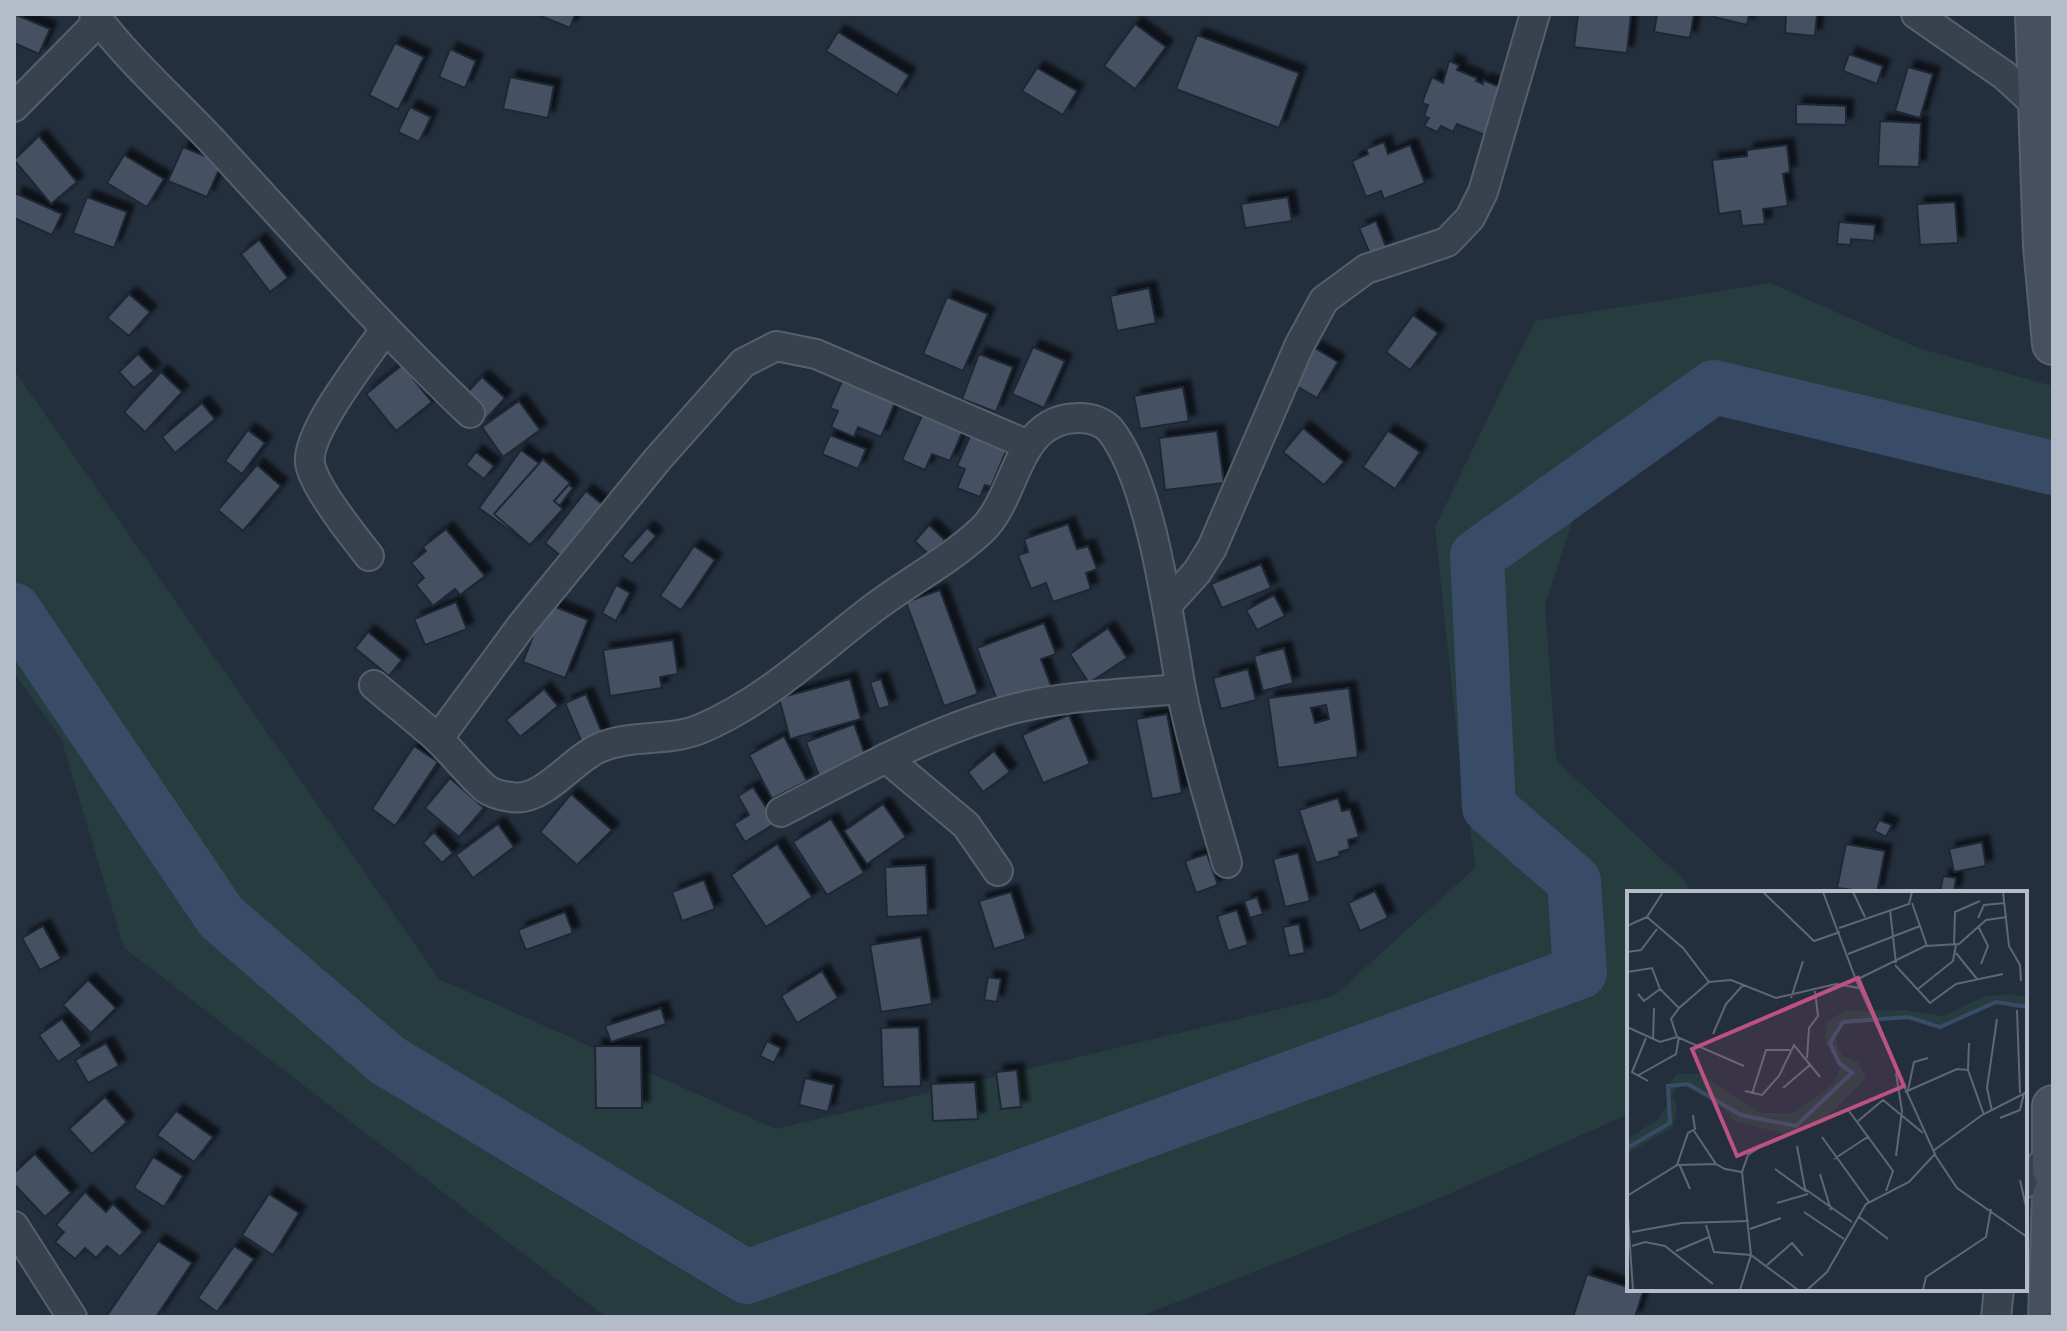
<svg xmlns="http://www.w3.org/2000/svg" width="2067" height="1331" font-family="'PT Sans Narrow',sans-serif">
  <defs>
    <filter id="shadow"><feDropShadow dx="7" dy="-7" stdDeviation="2" flood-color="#0009"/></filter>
  </defs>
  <rect width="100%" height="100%" fill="#242f3e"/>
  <polygon fill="#263c3f" points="1770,283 1918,348 2053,386 2053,480 1900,420 1755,384 1578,504 1545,605 1556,760 1687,883 1688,893 1629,893 1629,1114 1433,1201 1139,1317 606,1317 124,948 61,738 14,673 14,370 439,979 776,1129 1334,996 1476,867 1460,765 1435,527 1535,321"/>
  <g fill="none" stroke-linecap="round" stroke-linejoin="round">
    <polyline stroke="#394c67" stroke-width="54" points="14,610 221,917 387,1060 747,1277 1580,972 1574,881 1489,807 1477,556 1714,387 2053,468"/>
  </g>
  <g fill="#455162" stroke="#1f2835" stroke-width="2" fill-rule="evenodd" filter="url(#shadow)">
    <polygon points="14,14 50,29 39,54 14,43"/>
    <polygon points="536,14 575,14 570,28"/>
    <polygon points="1578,14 1631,14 1627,53 1574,47"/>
    <polygon points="1657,14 1694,14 1690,38 1654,32"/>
    <polygon points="1715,14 1744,14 1749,15 1747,25 1714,17"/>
    <polygon points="1786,14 1817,14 1815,36 1785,33"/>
    <polygon points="1135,24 1166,47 1135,89 1104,66"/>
    <polygon points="838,32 909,75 897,95 826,51"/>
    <polygon points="1197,35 1299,73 1279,128 1176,89"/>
    <polygon points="395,43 424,57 398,110 369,95"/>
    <polygon points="450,49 476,61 465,88 439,77"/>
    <polygon points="1849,54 1883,66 1877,84 1843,71"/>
    <polygon points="1449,61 1459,65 1457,70 1477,78 1476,81 1483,84 1483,80 1502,88 1490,137 1457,124 1453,132 1441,126 1437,132 1424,126 1429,118 1424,116 1428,105 1422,103 1432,77 1443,83"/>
    <polygon points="1908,67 1933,74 1920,118 1895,111"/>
    <polygon points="1037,68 1077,91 1063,115 1022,91"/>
    <polygon points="510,77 554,86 548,118 503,109"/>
    <polygon points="1796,104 1846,106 1846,125 1796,124"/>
    <polygon points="410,107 431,117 419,142 398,132"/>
    <polygon points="1880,121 1921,123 1919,167 1878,166"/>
    <polygon points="39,136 77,182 51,204 14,160"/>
    <polygon points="1384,142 1388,154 1410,145 1425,183 1384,199 1381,191 1366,197 1352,161 1368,154 1366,149"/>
    <polygon points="1787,145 1790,172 1783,174 1788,206 1763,209 1765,224 1742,226 1740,211 1719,214 1712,160 1747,156 1747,150"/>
    <polygon points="183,147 222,163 207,197 168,181"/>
    <polygon points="124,155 164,179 147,207 107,183"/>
    <polygon points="15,193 62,214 52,235 14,218"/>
    <polygon points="87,197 127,212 114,248 73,233"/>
    <polygon points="1288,197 1292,221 1245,228 1241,204"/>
    <polygon points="1955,202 1958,243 1920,245 1917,204"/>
    <polygon points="1376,221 1386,247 1370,254 1359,228"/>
    <polygon points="1839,222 1875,225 1874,241 1851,239 1851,245 1837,244"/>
    <polygon points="259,240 288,278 270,292 241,254"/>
    <polygon points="1149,288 1156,323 1117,331 1110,296"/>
    <polygon points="129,294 150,312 129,336 107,318"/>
    <polygon points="947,297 988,314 963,371 923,354"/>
    <polygon points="1413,315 1438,333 1410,370 1386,352"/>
    <polygon points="1033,347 1065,361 1044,408 1012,394"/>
    <polygon points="1315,348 1338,362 1317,398 1293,384"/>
    <polygon points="138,354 154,371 134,388 119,372"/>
    <polygon points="979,354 1013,367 996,412 962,399"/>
    <polygon points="402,365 432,402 396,431 366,394"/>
    <polygon points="161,372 182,392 145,432 124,412"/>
    <polygon points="482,377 505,398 485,420 462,398"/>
    <polygon points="842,381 895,403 881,437 858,427 854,437 831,427 838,411 830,408"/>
    <polygon points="1183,387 1189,421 1140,429 1134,396"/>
    <polygon points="519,401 540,430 503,457 482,427"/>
    <polygon points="202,403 215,419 175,453 162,437"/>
    <polygon points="924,411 964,428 950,461 932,454 925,470 902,460"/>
    <polygon points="1303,428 1344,462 1324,485 1283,452"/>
    <polygon points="973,429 1009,444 991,487 985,485 980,497 957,488 965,469 957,466"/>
    <polygon points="248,430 265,443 242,474 225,461"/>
    <polygon points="1217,431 1224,483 1165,490 1159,438"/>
    <polygon points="1388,431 1420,452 1395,489 1363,467"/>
    <polygon points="830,435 866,449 858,469 822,454"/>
    <polygon points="521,450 573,488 530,545 479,508"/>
    <polygon points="476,452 494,466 484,479 466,465"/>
    <polygon points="543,459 570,483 554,501 563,509 530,545 494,514"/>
    <polygon points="257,465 281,486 243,531 218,510"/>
    <polygon points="586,491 609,510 567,561 545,543"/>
    <polygon points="1068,524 1077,549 1088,546 1097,569 1086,573 1091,589 1053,602 1046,583 1031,589 1018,555 1028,552 1024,539"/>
    <polygon points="929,525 945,540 930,556 915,541"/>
    <polygon points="647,528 656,536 632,564 622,556"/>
    <polygon points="446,529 485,576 460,595 455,589 433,606 416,585 424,578 411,563 426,551 423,547"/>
    <polygon points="694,546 715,560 681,610 660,596"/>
    <polygon points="1261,564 1271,588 1222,608 1211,584"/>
    <polygon points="616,585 630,593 616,621 602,613"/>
    <polygon points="940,590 978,694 944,706 906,602"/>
    <polygon points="1274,595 1285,616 1257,630 1246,610"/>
    <polygon points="456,602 467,629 425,645 414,619"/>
    <polygon points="546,603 588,620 565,678 523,662"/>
    <polygon points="1044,623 1056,654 1041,659 1052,688 1000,708 977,648"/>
    <polygon points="1108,628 1127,658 1089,683 1070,654"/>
    <polygon points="368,632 402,660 389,676 355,648"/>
    <polygon points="673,640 678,674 660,677 662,688 610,696 603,650"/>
    <polygon points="1284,648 1293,683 1263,691 1254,656"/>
    <polygon points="1248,669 1256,700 1221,709 1213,678"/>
    <polygon points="850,679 861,719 790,739 779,698"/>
    <polygon points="881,679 890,706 879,709 870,682"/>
    <path d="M1349,688L1358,757L1278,768L1268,698ZM1326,705L1329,719L1315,723L1311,708Z"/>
    <polygon points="544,689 558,706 520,737 506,720"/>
    <polygon points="586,694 603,735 582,743 565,703"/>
    <polygon points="1167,714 1182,793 1152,799 1136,719"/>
    <polygon points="1069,715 1090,764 1043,783 1022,735"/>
    <polygon points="854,724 868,763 821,781 806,742"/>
    <polygon points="784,736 807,781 772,799 749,755"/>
    <polygon points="414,746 438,762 395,826 372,809"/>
    <polygon points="994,751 1010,772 983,792 968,772"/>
    <polygon points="450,778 484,808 459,837 425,808"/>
    <polygon points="753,787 776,823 745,842 734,824 749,815 738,796"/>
    <polygon points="571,794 612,830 577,865 540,832"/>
    <polygon points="1338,798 1342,811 1350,809 1359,837 1348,840 1350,849 1339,852 1340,856 1316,863 1299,810"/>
    <polygon points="883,804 906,837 867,864 844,831"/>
    <polygon points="831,819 864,873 827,895 793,842"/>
    <polygon points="1879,820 1892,825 1886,837 1874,831"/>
    <polygon points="498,824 514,847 473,878 456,855"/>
    <polygon points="434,832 453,853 442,863 423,843"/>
    <polygon points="1982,842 1986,866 1954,872 1949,849"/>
    <polygon points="777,844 812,897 766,927 731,875"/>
    <polygon points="1846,844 1885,851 1877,893 1837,888"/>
    <polygon points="1298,853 1310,901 1285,907 1273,859"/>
    <polygon points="1207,854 1218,885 1196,893 1185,861"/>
    <polygon points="926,865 928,915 887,917 885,867"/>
    <polygon points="1943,876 1956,878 1954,893 1940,893"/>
    <polygon points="704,880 715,909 682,921 672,892"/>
    <polygon points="1375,891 1388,918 1360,931 1348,903"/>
    <polygon points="1011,892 1026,939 994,949 979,901"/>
    <polygon points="1257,897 1263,914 1250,918 1244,901"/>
    <polygon points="1237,910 1248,945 1228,951 1217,916"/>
    <polygon points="565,912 573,933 526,950 518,930"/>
    <polygon points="1299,924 1305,953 1289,956 1283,927"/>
    <polygon points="43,926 61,959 40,970 22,938"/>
    <polygon points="921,937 932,1004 881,1012 870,945"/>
    <polygon points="822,971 838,998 797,1023 781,996"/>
    <polygon points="988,977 1001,979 997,1002 984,1000"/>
    <polygon points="88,980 116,1008 91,1033 63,1005"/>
    <polygon points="661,1008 666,1024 611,1042 605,1026"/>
    <polygon points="62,1019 82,1046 58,1062 39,1035"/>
    <polygon points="919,1027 921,1086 883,1087 881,1028"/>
    <polygon points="767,1041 781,1048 774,1063 760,1056"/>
    <polygon points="106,1043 119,1066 88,1083 75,1060"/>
    <polygon points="595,1046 641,1046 642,1108 596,1108"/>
    <polygon points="1017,1070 1021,1107 1001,1109 996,1072"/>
    <polygon points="805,1078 834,1085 828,1112 799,1105"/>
    <polygon points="975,1082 978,1119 933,1121 931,1084"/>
    <polygon points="105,1097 127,1122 92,1154 69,1129"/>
    <polygon points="176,1111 213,1137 194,1162 157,1135"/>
    <polygon points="35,1154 71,1193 45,1217 14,1184 14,1173"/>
    <polygon points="153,1157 183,1176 164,1207 134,1188"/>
    <polygon points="85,1192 106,1212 113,1204 143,1232 120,1257 107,1246 96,1258 85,1248 75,1259 55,1242 64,1232 56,1225"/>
    <polygon points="269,1194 299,1213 273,1255 242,1235"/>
    <polygon points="158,1241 192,1263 156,1317 106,1317"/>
    <polygon points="234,1246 254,1259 217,1312 198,1298"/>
    <polygon points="1587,1274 1643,1292 1635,1317 1573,1317"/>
  </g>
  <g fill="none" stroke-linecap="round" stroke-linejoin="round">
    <defs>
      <g id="street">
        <path d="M94,14C129,61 174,100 214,143C299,235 380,327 470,413"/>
        <polyline points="1916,14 2004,75 2040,108"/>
        <polyline points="14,107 99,21"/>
        <path d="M369,556C354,537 313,486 310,463C306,432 365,359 384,331"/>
        <polyline points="1168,604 1197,572 1212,548 1299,346 1324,300 1366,269 1447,242 1470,218 1483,192 1535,14"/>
        <path d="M374,685C395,703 417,720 437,738C454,754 468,773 485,788C491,793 503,796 511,797C543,803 571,760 599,748C630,734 668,742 700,729C768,700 818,650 875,607C910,581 950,560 982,530C1018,496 1015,417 1080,418C1091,418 1104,422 1111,431C1152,484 1169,621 1181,689C1192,747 1211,805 1227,863"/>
        <polyline points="438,739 522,625 657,460 743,363 776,346 816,354 1028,445"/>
        <polyline points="886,758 966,825 998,871"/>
        <path d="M781,812C853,775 927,733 1005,711C1061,695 1124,694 1181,689"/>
        <polyline points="2025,1183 2053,1152"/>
        <polyline points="14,1226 72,1317"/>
        <polyline points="1996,1317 1999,1289"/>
      </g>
      <g id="secondary">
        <polyline points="2036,14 2044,246 2053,344"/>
        <polyline points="2053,1106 2053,1170"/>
        <polyline points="2049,1317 2053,1195"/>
      </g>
    </defs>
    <use href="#street" stroke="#565f6c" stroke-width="32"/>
    <use href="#secondary" stroke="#565f6c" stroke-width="44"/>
    <use href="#street" stroke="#38414e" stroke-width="28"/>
    <use href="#secondary" stroke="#465061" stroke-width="40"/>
  </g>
  <g transform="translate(1627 891)">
    <rect width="400" height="400" fill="#242f3e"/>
    <path d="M387,103L400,106V115L378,111L354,116L322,134L271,126L219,129L209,145L210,154L216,166L231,171L239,187L193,233L161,244L107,230L95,215L53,193L45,203L50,216L46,236L0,263V248L30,229L40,215L39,198L50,183H72L134,222H166L206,193L213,177L198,151L199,131L217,120L278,119L316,125L359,105Z" fill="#263c3f"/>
    <path fill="none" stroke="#394c67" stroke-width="4" d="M0,257L43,232L41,195L61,193L114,224L169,235L225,182L212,172L203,152L216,131L281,126L313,136L369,111L400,116"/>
    <path fill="none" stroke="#5e6776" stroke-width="2" d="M136,1L187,50L213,41M226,1L238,26M376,1L382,55L393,74L394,90M285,12L300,55M263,19L269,72M20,26L56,57L82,91L104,89L149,107L209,93L232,97M351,27L357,14L378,12M0,35L20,26L36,1M351,35L361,55L354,73M212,37L282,13L285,1M327,54L328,21L353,10M0,61L14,59L30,38M329,62L350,88M221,63L293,35M268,74L303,112L329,93L376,83M0,81L25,77L33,98L52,117L44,128L50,146L117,175M229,89L298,55L332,53L359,29L380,26M291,98L326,70L329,54M11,103L17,110L33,98M164,107L176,70M52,117L82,91M390,119L393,202M0,136L33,151L50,146M86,143L99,113L116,94M19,147L5,181L21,190M26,149L27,117M342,152L341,179L357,224M180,167L182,137L191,125L188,100M10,185L49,163L52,146M156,197L184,173M281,199L287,171L301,167M118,200L135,204L152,185L167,154L193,186M278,201L330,178L341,179M125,203L139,159H163M222,220L266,280L259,300M365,220L360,197L370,128M373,227L393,219L397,202M231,230L256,209L296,242M67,240L89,273L98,278L115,281L121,264L133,256M195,246L242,311M170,255L178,298L225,331M306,260L355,224L400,201M308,264L330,297L400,346M269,265L275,220L269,182M207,268L242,245M50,274L89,273M53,275L63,298M148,278L180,301M193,283L204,319M393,289L400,320M0,305L50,274L61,242L68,238L66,224M0,312L6,399M150,312L181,303M177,321L217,348M231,325L261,348M79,334L87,361L124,364L171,399M123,338L154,327M5,341L55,332L122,330M5,355L18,351L38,355L86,393M49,360L82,346M140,374L165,352L176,365M113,399L124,364L115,281M180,399L200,381L239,313L282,291L308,263L229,89L196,1M296,399L299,386L359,346L364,318"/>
    <path fill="#bd5182" fill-opacity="0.15" stroke="#bd5182" stroke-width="4" d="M231,87L277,195L110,265L65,158Z"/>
    <rect width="400" height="400" fill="none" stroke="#b4bcc9" stroke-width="4"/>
  </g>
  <rect width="2067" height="1331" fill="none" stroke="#b4bcc9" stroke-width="32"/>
</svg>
